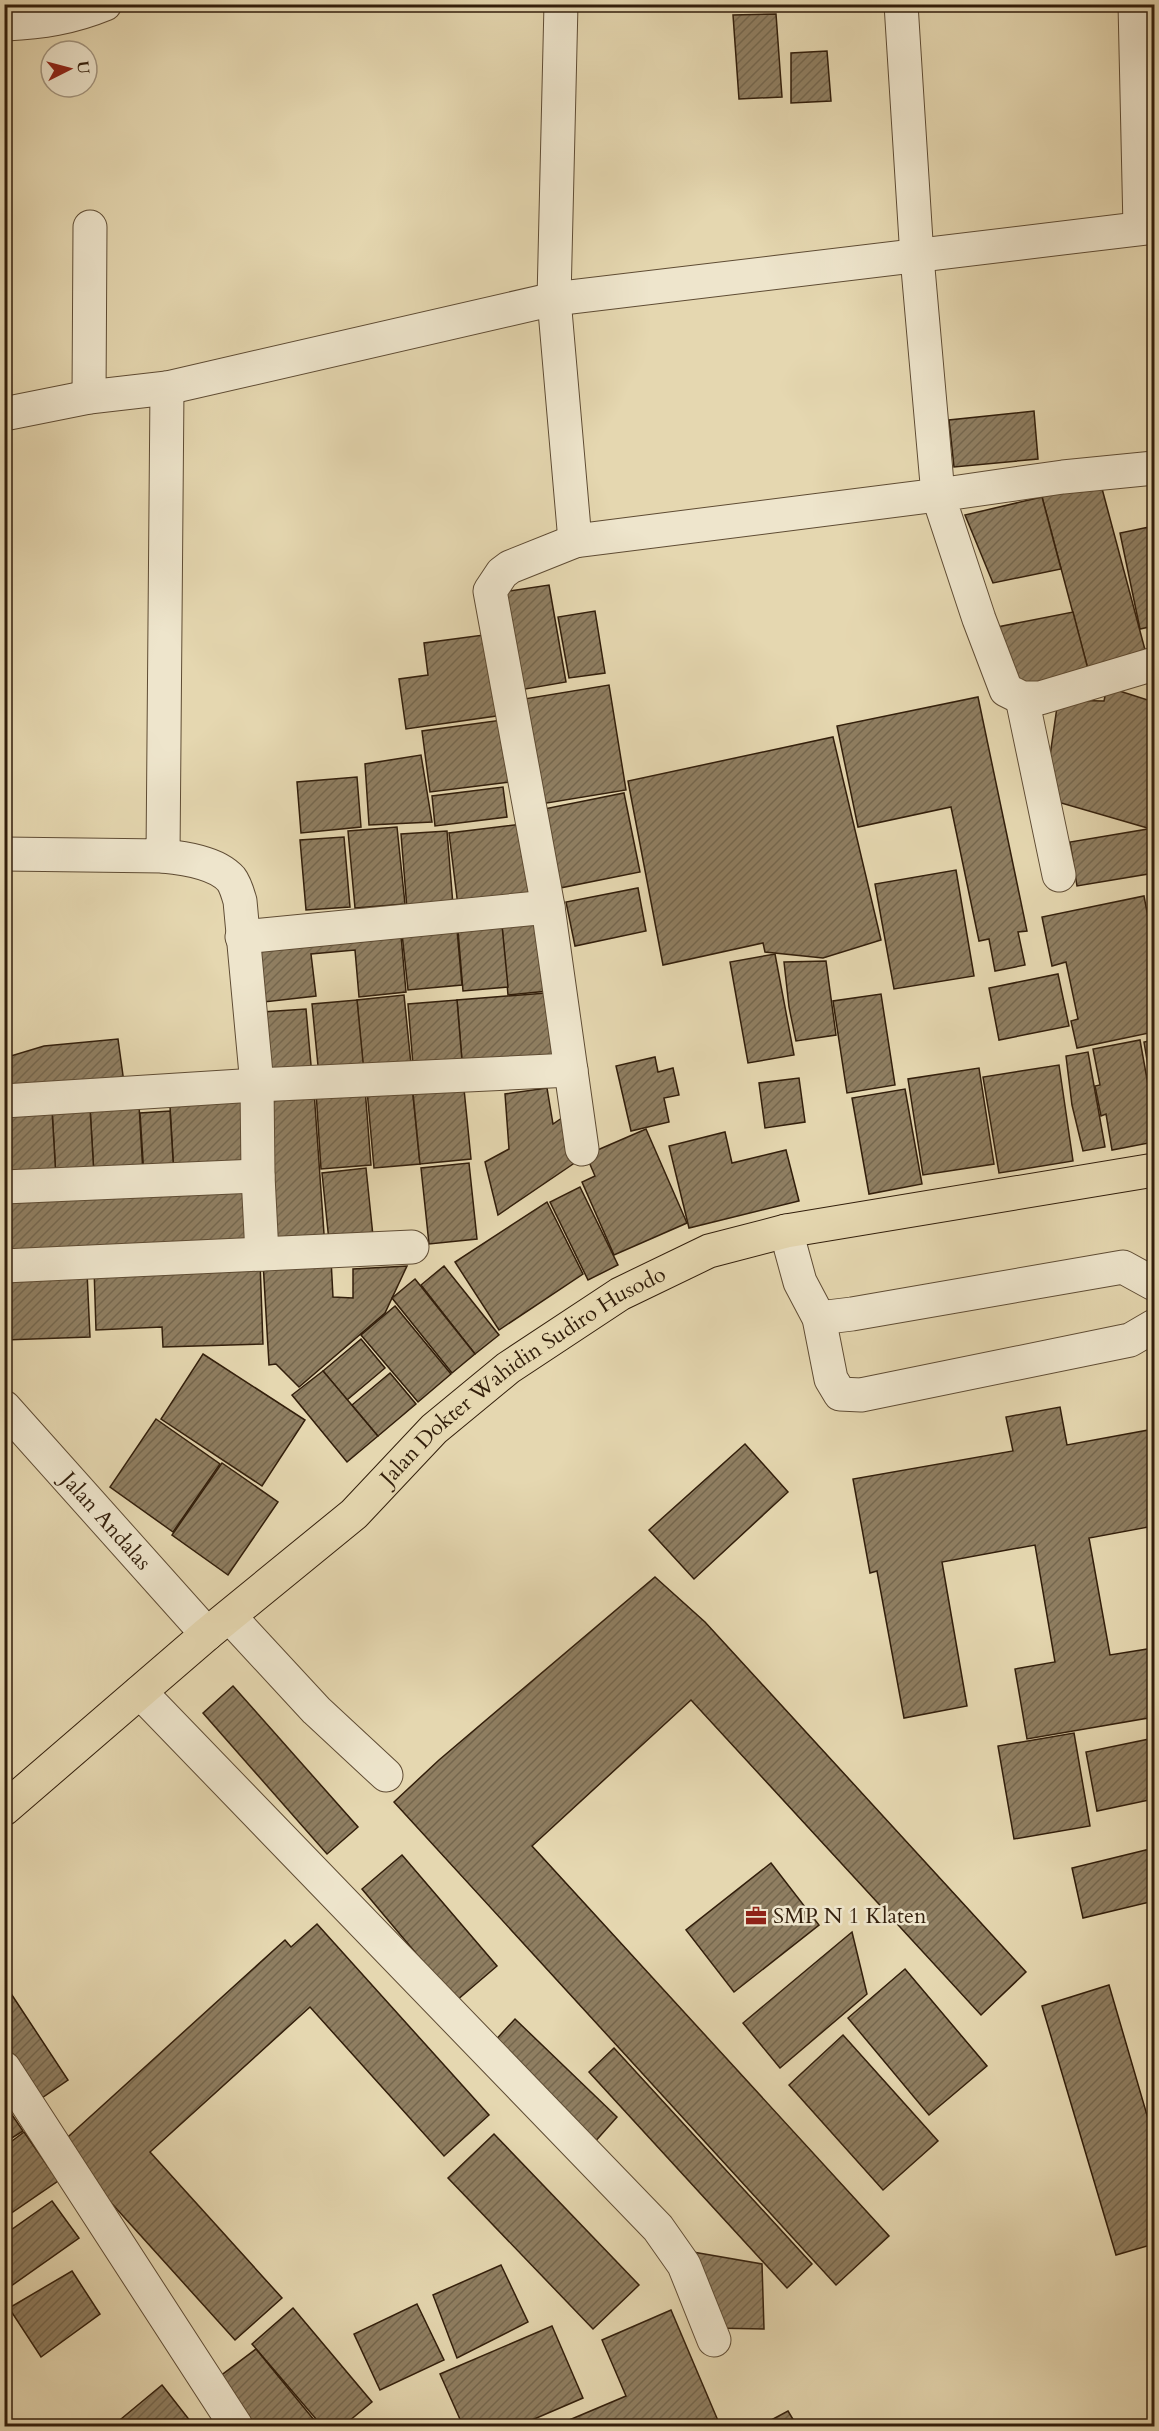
<svg xmlns="http://www.w3.org/2000/svg" width="1159" height="2431" font-family="Cardo,serif">
  <defs>
    <pattern id="building-hatch" width="6" height="6" patternUnits="userSpaceOnUse" patternTransform="scale(1.5)"><rect width="6" height="6" fill="#8f7e61"/><path d="M-1 1l2-2M0 6l6-6M5 7l2-2" fill="none" stroke="#75674e"/></pattern>
  </defs>
  <rect width="100%" height="100%" fill="#e5d7b0"/>
  <filter id="stains"><feTurbulence type="fractalNoise" baseFrequency=".00333" numOctaves="4"/><feColorMatrix values="0 0 0 0 .2 0 0 0 0 .09 0 0 0 0 .02 0 0 0 .5 -.17"/></filter>
  <radialGradient id="worn" r=".72"><stop offset=".6" stop-color="#630" stop-opacity="0"/><stop offset="1" stop-color="#630" stop-opacity=".3"/></radialGradient>
  <g fill="url(#building-hatch)" stroke="#321e0b" stroke-width="1.5">
    <polygon points="776,14 782,97 739,99 733,15"/>
    <polygon points="827,51 831,101 791,103 791,53"/>
    <polygon points="1034,411 1038,459 954,467 949,420"/>
    <polygon points="1100,481 1148,661 1090,677 1042,497"/>
    <polygon points="1042,497 1061,569 993,583 965,515"/>
    <polygon points="1154,526 1154,626 1140,629 1120,533"/>
    <polygon points="549,585 566,682 514,691 497,593"/>
    <polygon points="595,611 605,673 569,678 558,617"/>
    <polygon points="1073,612 1090,677 1011,690 992,628"/>
    <polygon points="491,634 503,715 406,729 399,679 428,675 424,643"/>
    <polygon points="609,685 626,790 535,805 518,700"/>
    <polygon points="1107,687 1154,702 1154,811 1151,829 1044,798 1058,700 1104,701"/>
    <polygon points="978,697 1027,931 1018,932 1025,965 995,971 989,939 979,941 951,807 858,827 837,726"/>
    <polygon points="502,720 510,782 430,792 422,731"/>
    <polygon points="833,737 881,940 823,958 765,952 763,943 663,965 628,781"/>
    <polygon points="421,755 432,822 369,825 365,764"/>
    <polygon points="357,777 361,827 301,833 297,782"/>
    <polygon points="503,787 507,817 435,826 432,796"/>
    <polygon points="624,793 640,872 560,888 544,809"/>
    <polygon points="531,823 539,897 458,906 449,833"/>
    <polygon points="397,827 405,904 355,908 348,831"/>
    <polygon points="1154,828 1154,873 1077,886 1070,842"/>
    <polygon points="447,831 453,905 407,909 401,834"/>
    <polygon points="344,837 350,907 306,910 300,840"/>
    <polygon points="956,870 974,976 894,989 875,884"/>
    <polygon points="638,888 646,931 575,946 566,902"/>
    <polygon points="1144,896 1154,949 1154,1032 1077,1048 1071,1021 1078,1019 1066,962 1052,966 1042,917"/>
    <polygon points="541,912 548,991 508,995 501,915"/>
    <polygon points="501,915 508,987 463,991 457,919"/>
    <polygon points="456,919 462,985 408,990 401,924"/>
    <polygon points="400,924 406,992 359,997 355,950 311,954 316,996 264,1002 258,938"/>
    <polygon points="775,954 794,1055 748,1063 730,962"/>
    <polygon points="826,961 836,1035 796,1041 789,1007 784,962"/>
    <polygon points="1058,974 1069,1026 999,1040 989,988"/>
    <polygon points="559,992 564,1065 463,1073 457,1000"/>
    <polygon points="881,994 895,1085 847,1093 833,1001"/>
    <polygon points="404,995 412,1074 364,1078 357,1000"/>
    <polygon points="357,1000 364,1072 319,1076 312,1004"/>
    <polygon points="457,1000 463,1073 414,1077 408,1004"/>
    <polygon points="306,1009 312,1076 269,1080 262,1012"/>
    <polygon points="118,1039 125,1090 4,1100 4,1058 44,1046"/>
    <polygon points="1140,1040 1154,1118 1154,1142 1112,1150 1106,1114 1101,1116 1095,1086 1100,1085 1093,1049"/>
    <polygon points="1154,1040 1154,1102 1144,1042"/>
    <polygon points="1088,1052 1105,1147 1083,1151 1072,1105 1066,1056"/>
    <polygon points="655,1057 658,1072 673,1068 679,1095 664,1098 669,1122 631,1131 616,1066"/>
    <polygon points="1059,1065 1073,1161 999,1173 983,1077"/>
    <polygon points="979,1068 994,1164 923,1175 908,1079"/>
    <polygon points="799,1078 805,1122 765,1128 759,1083"/>
    <polygon points="412,1086 420,1164 374,1168 367,1090"/>
    <polygon points="365,1088 371,1165 321,1169 316,1092"/>
    <polygon points="547,1088 553,1124 572,1111 579,1160 498,1215 485,1162 509,1149 505,1094"/>
    <polygon points="464,1089 471,1159 420,1164 413,1093"/>
    <polygon points="905,1089 922,1184 869,1194 852,1098"/>
    <polygon points="314,1091 325,1248 269,1251 259,1095"/>
    <polygon points="246,1100 250,1171 174,1176 170,1106"/>
    <polygon points="139,1105 143,1173 94,1175 90,1108"/>
    <polygon points="90,1108 94,1175 56,1178 52,1110"/>
    <polygon points="52,1110 56,1178 4,1180 4,1112"/>
    <polygon points="170,1111 174,1176 144,1177 140,1113"/>
    <polygon points="646,1129 687,1223 614,1255 582,1182 595,1176 586,1155"/>
    <polygon points="725,1132 732,1163 786,1150 799,1201 689,1228 669,1146"/>
    <polygon points="469,1163 477,1239 429,1244 421,1168"/>
    <polygon points="366,1168 373,1236 329,1241 322,1173"/>
    <polygon points="252,1178 256,1248 4,1263 4,1192"/>
    <polygon points="580,1187 618,1265 588,1280 550,1202"/>
    <polygon points="547,1202 583,1274 499,1330 455,1262"/>
    <polygon points="331,1259 333,1297 353,1298 353,1269 407,1266 385,1313 299,1387 276,1364 269,1365 263,1262"/>
    <polygon points="260,1262 263,1344 163,1347 162,1327 96,1330 94,1268"/>
    <polygon points="444,1266 499,1335 475,1354 421,1285"/>
    <polygon points="87,1272 90,1337 4,1340 4,1276"/>
    <polygon points="415,1279 475,1354 452,1373 392,1298"/>
    <polygon points="395,1306 451,1374 418,1402 361,1335"/>
    <polygon points="361,1339 385,1368 347,1400 323,1371"/>
    <polygon points="203,1354 305,1420 262,1486 161,1419"/>
    <polygon points="323,1371 378,1436 347,1462 292,1395"/>
    <polygon points="390,1373 416,1404 378,1436 352,1405"/>
    <polygon points="1060,1407 1067,1445 1154,1429 1154,1526 1089,1538 1110,1655 1154,1648 1154,1717 1027,1739 1015,1669 1055,1662 1035,1545 942,1562 967,1706 904,1718 877,1571 870,1573 853,1479 1013,1451 1006,1417"/>
    <polygon points="156,1419 220,1464 173,1532 110,1487"/>
    <polygon points="745,1444 788,1492 694,1579 649,1530"/>
    <polygon points="222,1463 278,1502 228,1575 172,1535"/>
    <polygon points="655,1577 705,1622 1026,1972 981,2015 691,1700 532,1846 889,2236 836,2285 394,1802 439,1760"/>
    <polygon points="233,1686 358,1827 327,1854 203,1713"/>
    <polygon points="1074,1733 1090,1826 1014,1839 998,1746"/>
    <polygon points="1154,1738 1154,1799 1097,1811 1086,1752"/>
    <polygon points="1154,1848 1154,1901 1083,1918 1072,1868"/>
    <polygon points="402,1855 497,1966 456,2001 362,1889"/>
    <polygon points="771,1863 819,1925 734,1992 686,1930"/>
    <polygon points="317,1924 489,2115 444,2156 310,2007 150,2152 282,2298 235,2340 59,2145 285,1940 291,1947"/>
    <polygon points="852,1932 867,1994 780,2068 743,2023"/>
    <polygon points="905,1969 987,2066 929,2115 848,2018"/>
    <polygon points="4,1983 68,2080 36,2102 4,2054"/>
    <polygon points="1109,1985 1154,2139 1154,2244 1116,2255 1042,2006"/>
    <polygon points="515,2019 617,2117 593,2144 490,2046"/>
    <polygon points="843,2035 938,2141 883,2190 789,2085"/>
    <polygon points="614,2048 812,2264 787,2288 589,2072"/>
    <polygon points="4,2103 23,2131 4,2143"/>
    <polygon points="24,2132 58,2181 4,2218 4,2147"/>
    <polygon points="494,2134 639,2285 593,2329 448,2178"/>
    <polygon points="52,2201 79,2238 4,2291 4,2235"/>
    <polygon points="693,2252 762,2264 764,2329 712,2328"/>
    <polygon points="501,2265 528,2322 457,2358 433,2295"/>
    <polygon points="72,2271 100,2314 41,2357 9,2308"/>
    <polygon points="417,2304 444,2360 380,2390 354,2334"/>
    <polygon points="293,2308 372,2402 343,2426 322,2426 252,2344"/>
    <polygon points="671,2310 719,2423 710,2426 555,2426 626,2396 602,2340"/>
    <polygon points="552,2326 583,2398 518,2426 463,2426 440,2374"/>
    <polygon points="256,2349 319,2426 256,2426 219,2377"/>
    <polygon points="162,2385 191,2422 185,2426 117,2426 115,2424"/>
    <polygon points="788,2411 797,2426 760,2426"/>
  </g>
  <g fill="none" stroke-linecap="round" stroke-linejoin="round">
    <defs>
      <g id="minor">
        <polyline points="561,4 554,299 575,541 938,495 917,257 901,4"/>
        <polyline points="1135,4 1140,228"/>
        <path d="M6,24C42,22 71,18 105,4"/>
        <polyline points="89,397 90,227"/>
        <polyline points="4,414 89,397 167,388 554,299 1154,227"/>
        <polyline points="1154,468 1063,477 938,495 979,619 1006,690 1022,698 1040,698 1154,664"/>
        <polyline points="575,541 510,567 502,573 490,591 548,907 582,1149"/>
        <polyline points="1022,698 1059,875"/>
        <polyline points="4,854 163,856 167,388"/>
        <path d="M163,856C183,858 216,862 231,879C235,884 238,894 240,901L257,1085L258,1176L262,1254"/>
        <polyline points="242,937 548,907"/>
        <polyline points="4,1101 257,1085 571,1070"/>
        <polyline points="4,1187 258,1176"/>
        <polyline points="786,1231 800,1282 819,1318 831,1379 840,1394 861,1395 1130,1340 1154,1326"/>
        <polyline points="4,1266 412,1247"/>
        <polyline points="819,1318 852,1314 1123,1267 1154,1284"/>
        <path id="s1" d="M4,1407L207,1634"/>
        <polyline points="230,1617 316,1710 386,1775"/>
        <polyline points="140,1692 658,2228 684,2265 714,2340"/>
        <polyline points="4,2068 236,2426"/>
      </g>
      <g id="major">
        <path id="s2" d="M4,1809L207,1634L354,1514L434,1429L508,1368L620,1294L709,1251L786,1231L1154,1170"/>
      </g>
    </defs>
    <use href="#minor" stroke="#5f4c34" stroke-width="35"/>
    <use href="#major" stroke="#321e0b" stroke-width="35"/>
    <use href="#minor" stroke="#eee5cc" stroke-width="33"/>
    <use href="#major" stroke="#e5d7b0" stroke-width="33"/>
  </g>
  <defs>
    <symbol id="office-bare" viewBox="-9 -9 18 18"><path d="M-6-3h4V-5.5h4V-3h4V5H-6ZM-1-4.5V-3h2v-1.5ZM-6 0V1H6V0Z" fill="#8f2418" stroke="#eee5cc" stroke-width="2.5" paint-order="stroke"/></symbol>
  </defs>
  <g fill-rule="evenodd">
    <use href="#office-bare" x="741" y="1901" width="30" height="30"/>
  </g>
  <g text-anchor="middle" dominant-baseline="central" stroke-width="5" stroke-linejoin="round" paint-order="stroke">
    <g font-size="22" fill="#321e0b" stroke="#eee5cc">
      <text stroke="none"><textPath href="#s2" startOffset="678">Jalan Dokter Wahidin Sudiro Husodo</textPath></text>
      <text stroke="none"><textPath href="#s1" startOffset="153">Jalan Andalas</textPath></text>
    </g>
    <g font-size="22" fill="#321e0b" stroke="#eee5cc" text-anchor="start">
      <text x="773" y="1916">SMP N 1 Klaten</text>
    </g>
  </g>
  <rect width="1159" height="2431" fill="none" stroke="#e5d7b0" stroke-width="24"/>
  <rect x="6" y="6" width="1147" height="2419" fill="none" stroke="#321e0b" stroke-width="3"/>
  <rect x="12" y="12" width="1135" height="2407" fill="none" stroke="#321e0b" stroke-width="1.5"/>
  <g transform="translate(69 69) rotate(84)"><circle r="28" fill="#eee5cc" stroke="#a3957f" stroke-width="1.5"/>
  <path d="M0-4.5L10 22L0 15L-10 22Z" fill="#8f2418"/>
  <text y="-9" font-size="16" font-weight="bold" text-anchor="middle" fill="#321e0b">U</text>
  </g>
  <rect width="100%" height="100%" filter="url(#stains)"/>
  <rect width="100%" height="100%" fill="url(#worn)"/>
</svg>
